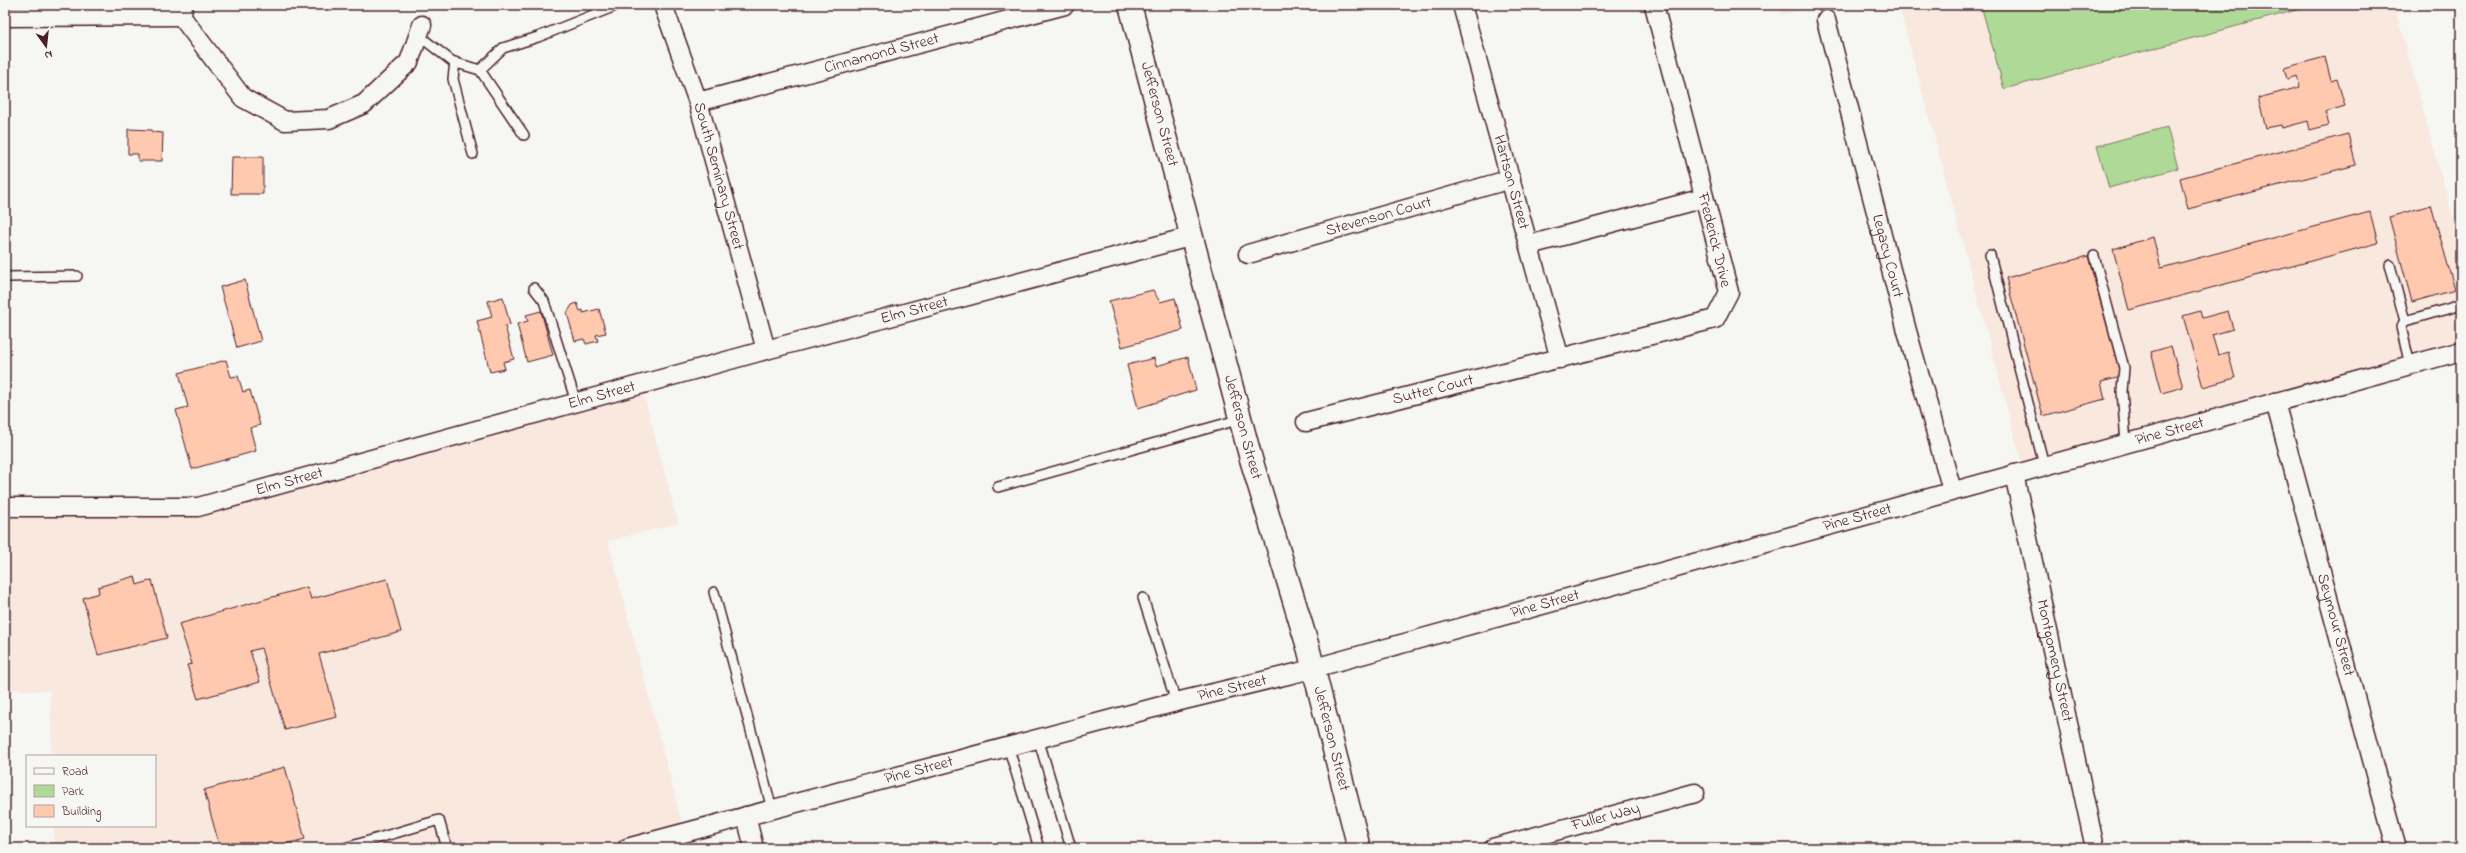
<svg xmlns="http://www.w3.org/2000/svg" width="2466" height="853" font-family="'Indie Flower',sans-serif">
  <rect width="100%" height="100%" fill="#f6f6f2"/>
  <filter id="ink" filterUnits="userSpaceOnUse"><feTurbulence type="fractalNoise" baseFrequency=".025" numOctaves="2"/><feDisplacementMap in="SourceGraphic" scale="8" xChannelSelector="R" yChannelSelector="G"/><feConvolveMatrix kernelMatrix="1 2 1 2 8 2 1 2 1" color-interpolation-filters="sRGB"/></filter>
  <g filter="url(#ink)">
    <g fill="#f8e8de">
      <polygon points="1779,5 1816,5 1781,15"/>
      <polygon points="1899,5 2394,5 2461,247 2461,351 2024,471"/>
      <polygon points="641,385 678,523 608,541 684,832 627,848 55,848 54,826 155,826 155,756 52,756 50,691 5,689 5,507 198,507"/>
    </g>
    <g fill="#aed996" stroke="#7c7c60">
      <polygon points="1981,5 2303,5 2304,8 2004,89"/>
      <polygon points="2167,127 2178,168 2109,188 2097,146"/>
    </g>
    <g fill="#fec9af" stroke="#4a1f2b">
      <polygon points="2325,57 2331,81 2337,79 2345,106 2325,112 2329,125 2310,130 2308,121 2282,128 2281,125 2266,128 2258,98 2300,87 2297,76 2287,79 2284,68"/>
      <polygon points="128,129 152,130 152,132 163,133 162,161 138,161 138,154 128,154"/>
      <polygon points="2348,134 2356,165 2188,209 2180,178"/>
      <polygon points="232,157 263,157 263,194 231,194"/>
      <polygon points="2431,205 2455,290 2412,302 2389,217"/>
      <polygon points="2370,212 2378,243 2129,310 2113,249 2153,237 2161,268"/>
      <polygon points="2088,256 2121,377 2101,382 2105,399 2043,416 2006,278"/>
      <polygon points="245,280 261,341 237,348 220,287"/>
      <polygon points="1153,290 1160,302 1175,298 1183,330 1122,347 1109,301"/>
      <polygon points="503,297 510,325 505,326 514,359 503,362 505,369 490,372 477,321 492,317 488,301"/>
      <polygon points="577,303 580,311 583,310 583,313 599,309 606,333 596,335 598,341 586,344 584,339 575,341 567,313 572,305"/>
      <polygon points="541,311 553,355 527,362 517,324 528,321 526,315"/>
      <polygon points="2200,311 2202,318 2228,311 2233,329 2212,335 2218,355 2228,352 2235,378 2203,387 2183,316"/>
      <polygon points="2171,346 2183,387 2162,393 2151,352"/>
      <polygon points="1188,357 1196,390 1138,408 1127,365 1154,358 1156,366"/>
      <polygon points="226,360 231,377 238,376 243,392 250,390 260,425 250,428 256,451 192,469 176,410 188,407 179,373"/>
      <polygon points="135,576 137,585 152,580 167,638 98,655 83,598 99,593 98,587"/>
      <polygon points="387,579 401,632 319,654 337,717 285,730 261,648 250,651 260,682 198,699 187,665 192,664 179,624 307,587 311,599"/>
      <polygon points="285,767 305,839 270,848 220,848 204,790"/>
    </g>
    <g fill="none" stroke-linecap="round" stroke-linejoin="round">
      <defs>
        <g id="service">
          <polyline points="418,35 453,62 480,70 524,135"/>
          <polyline points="455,62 453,79 473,154"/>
          <polyline points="480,70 503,48 538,37 618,5"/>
          <polyline points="1990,255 2044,465"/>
          <polyline points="2094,256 2124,368 2122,391 2126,443"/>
          <polyline points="2390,265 2405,321"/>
          <polyline points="5,277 77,276"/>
          <polyline points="534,288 544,301 576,402"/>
          <polyline points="2410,365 2401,327 2405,321 2461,305"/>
          <polyline points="998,487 1241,419"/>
          <polyline points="714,592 772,809"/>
          <polyline points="1143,598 1176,702"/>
          <polyline points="1038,738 1071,848"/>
          <polyline points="1008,746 1039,848"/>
          <polyline points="345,848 439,820 447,848"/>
        </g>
        <g id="minor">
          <path id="s1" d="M663,5L698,102L766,350"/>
          <path id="s2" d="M1462,5L1560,359"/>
          <polyline points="181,16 243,98 285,121 329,119 364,104 409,62 422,25"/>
          <polyline points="5,17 181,16 184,5"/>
          <path id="s3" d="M1826,20L1907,331L1952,490"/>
          <path id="s4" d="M698,102L1065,5"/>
          <polyline points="1529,245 1704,198"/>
          <path id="s5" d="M1248,254L1511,179"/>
          <path id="s6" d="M2275,402L2396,848"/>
          <path id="s7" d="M1306,422L1715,319L1729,292L1654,5"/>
          <path id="s8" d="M2014,474L2095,848"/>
          <path id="s9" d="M5,507H198L766,350L1193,236"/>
          <polyline points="746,816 754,848"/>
          <path id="s10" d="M627,848L1176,702L1296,673L2461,351"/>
          <path id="s11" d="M1493,848L1695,793"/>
        </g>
        <g id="secondary">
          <path id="s12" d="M1130,5L1251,459L1308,647L1359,848"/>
        </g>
      </defs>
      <use href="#service" stroke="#4a1f2b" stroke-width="12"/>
      <use href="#minor" stroke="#4a1f2b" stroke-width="21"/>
      <use href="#secondary" stroke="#4a1f2b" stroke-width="25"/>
      <use href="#service" stroke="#f6f6f2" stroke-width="9"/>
      <use href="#minor" stroke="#f6f6f2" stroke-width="18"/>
      <use href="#secondary" stroke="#f6f6f2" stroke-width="22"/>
    </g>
  </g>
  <g text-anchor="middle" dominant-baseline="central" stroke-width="3" stroke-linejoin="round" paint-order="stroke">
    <g font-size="16" fill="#4a1f2b" stroke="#f6f6f2">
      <text stroke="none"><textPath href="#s4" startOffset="190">Cinnamond Street</textPath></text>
      <text stroke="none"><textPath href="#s12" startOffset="113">Jefferson Street</textPath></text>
      <text stroke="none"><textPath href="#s1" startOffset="180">South Seminary Street</textPath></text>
      <text stroke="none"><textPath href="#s2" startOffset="184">Hartson Street</textPath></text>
      <text stroke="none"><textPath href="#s5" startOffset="136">Stevenson Court</textPath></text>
      <text transform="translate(1714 240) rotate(76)">Frederick Drive</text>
      <text stroke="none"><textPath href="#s3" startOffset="244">Legacy Court</textPath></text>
      <text stroke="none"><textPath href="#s9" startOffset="936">Elm Street</textPath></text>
      <text stroke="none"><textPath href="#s7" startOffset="131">Sutter Court</textPath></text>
      <text stroke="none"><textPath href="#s9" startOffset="612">Elm Street</textPath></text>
      <text stroke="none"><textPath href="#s12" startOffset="437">Jefferson Street</textPath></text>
      <text stroke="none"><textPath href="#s10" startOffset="1598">Pine Street</textPath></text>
      <text stroke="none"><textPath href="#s9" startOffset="288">Elm Street</textPath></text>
      <text stroke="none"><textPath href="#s10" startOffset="1274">Pine Street</textPath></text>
      <text stroke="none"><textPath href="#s10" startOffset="950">Pine Street</textPath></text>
      <text stroke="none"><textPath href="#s6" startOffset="231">Seymour Street</textPath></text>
      <text stroke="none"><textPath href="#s8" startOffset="191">Montgomery Street</textPath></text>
      <text stroke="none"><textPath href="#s10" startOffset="626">Pine Street</textPath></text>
      <text stroke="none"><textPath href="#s12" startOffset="761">Jefferson Street</textPath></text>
      <text stroke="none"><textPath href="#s10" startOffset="302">Pine Street</textPath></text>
      <text stroke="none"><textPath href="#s11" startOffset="117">Fuller Way</textPath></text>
    </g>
  </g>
  <rect width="2466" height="853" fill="none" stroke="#f6f6f2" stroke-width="20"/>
  <rect x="10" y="10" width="2446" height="833" fill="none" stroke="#4a1f2b" stroke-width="1.5" filter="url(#ink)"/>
  <rect x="26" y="755" width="130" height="72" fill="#f6f6f2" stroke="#b1a0a2"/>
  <rect x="34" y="768" width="20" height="6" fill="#f6f6f2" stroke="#b1a0a2"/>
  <text x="62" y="775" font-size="12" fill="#4a1f2b">Road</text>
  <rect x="34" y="785" width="20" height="12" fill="#aed996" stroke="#b1a0a2"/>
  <text x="62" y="795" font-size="12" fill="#4a1f2b">Park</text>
  <rect x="34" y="805" width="20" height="12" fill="#fec9af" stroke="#b1a0a2"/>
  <text x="62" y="815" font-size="12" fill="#4a1f2b">Building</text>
  <g transform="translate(46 46) rotate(165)" stroke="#f6f6f2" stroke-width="3" paint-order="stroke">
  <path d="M0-3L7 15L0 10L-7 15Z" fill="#4a1f2b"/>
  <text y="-6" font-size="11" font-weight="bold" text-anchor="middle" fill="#4a1f2b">N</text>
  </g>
</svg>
